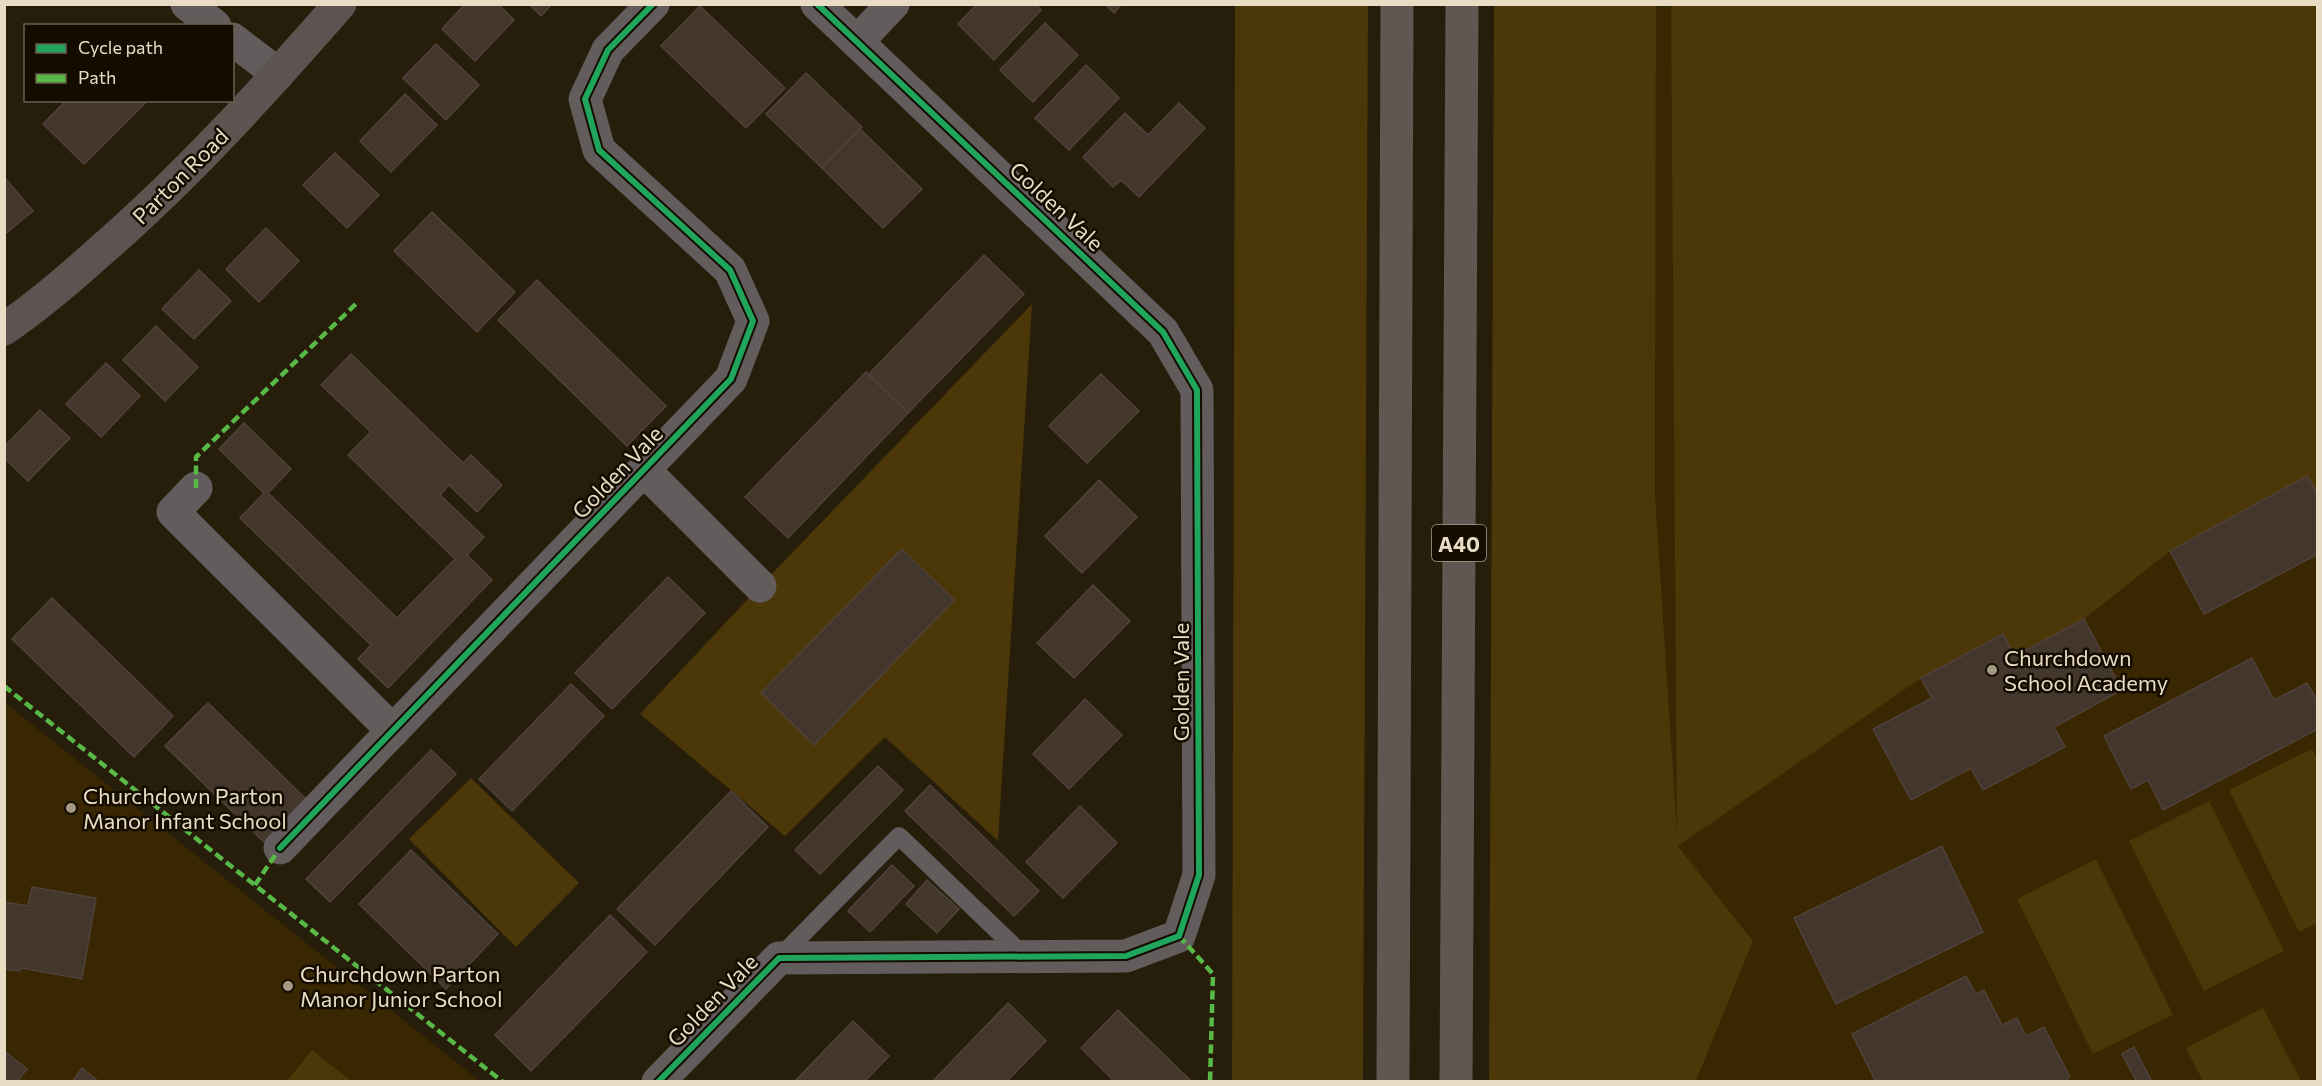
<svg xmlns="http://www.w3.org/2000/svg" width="2322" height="1086" font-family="Commissioner,sans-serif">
  <rect width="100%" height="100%" fill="#261d0b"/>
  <g fill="#392701">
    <polygon points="1656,5 2317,5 2317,1081 1696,1081 1753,941 1678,846 1655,494"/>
    <polygon points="4,702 271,915 480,1081 5,1081"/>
  </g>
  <g fill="#4b3708">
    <polygon points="1235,5 1368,5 1363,1081 1232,1081"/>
    <polygon points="1494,5 1656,5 1655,494 1677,831 1671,5 2317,5 2317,495 2307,477 2170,551 2084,619 2015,656 2003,634 1921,678 1678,846 1753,941 1696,1081 1489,1082"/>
    <polygon points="1032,304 998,841 885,737 785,836 640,714 760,586"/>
    <polygon points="2312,749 2318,760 2317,923 2299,932 2229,790"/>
    <polygon points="471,778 579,883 516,947 409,839"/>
    <polygon points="2209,801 2284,951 2204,991 2129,841"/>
    <polygon points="2096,859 2173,1015 2093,1054 2017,899"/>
    <polygon points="2263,1008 2301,1081 2203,1081 2186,1048"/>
    <polygon points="312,1050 351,1081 287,1081"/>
  </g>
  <g fill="#43362c" stroke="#50423a" stroke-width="1.5">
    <polygon points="465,4 498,4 514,20 475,61 442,29"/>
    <polygon points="529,4 552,4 541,16"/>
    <polygon points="977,4 1035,4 1041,10 994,60 958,24"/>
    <polygon points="1105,4 1122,4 1114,13"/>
    <polygon points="700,6 785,88 746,128 661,46"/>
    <polygon points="1045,23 1078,55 1033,102 1000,70"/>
    <polygon points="436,44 479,85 446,120 403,78"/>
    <polygon points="1086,65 1119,98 1069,150 1035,118"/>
    <polygon points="806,73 862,127 822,168 766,114"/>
    <polygon points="405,94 437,125 391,172 360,141"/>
    <polygon points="67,100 148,100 84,164 43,124"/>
    <polygon points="1179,103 1205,128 1139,197 1121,180 1113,187 1083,157 1125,113 1148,135"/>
    <polygon points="860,129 922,189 883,228 822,168"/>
    <polygon points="335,153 379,195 347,228 303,185"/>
    <polygon points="4,177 33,211 4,235"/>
    <polygon points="432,212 515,292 477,332 394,251"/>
    <polygon points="266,228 299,261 259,302 226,269"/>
    <polygon points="984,255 1024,294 908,413 869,374"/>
    <polygon points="199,270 231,301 194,339 162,309"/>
    <polygon points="537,280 666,406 627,446 498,320"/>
    <polygon points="156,326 198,367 165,401 123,360"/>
    <polygon points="351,354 463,463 471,455 502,485 477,512 449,485 440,495 484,537 467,555 492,580 388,688 358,659 371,645 240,518 264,493 219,449 244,423 291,469 268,493 397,618 455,559 348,455 371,432 321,385"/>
    <polygon points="106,363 140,396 101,437 66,404"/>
    <polygon points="866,372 908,413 788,538 745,497"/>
    <polygon points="1101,374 1139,411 1087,463 1049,426"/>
    <polygon points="40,410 70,438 28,481 4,458 4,447"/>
    <polygon points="2307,476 2318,495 2318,554 2204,614 2170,551"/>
    <polygon points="1099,480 1137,517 1082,573 1045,536"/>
    <polygon points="902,549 954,600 814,745 761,693"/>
    <polygon points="668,577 705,613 612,709 575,673"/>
    <polygon points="1093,585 1130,621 1074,678 1037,643"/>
    <polygon points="52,598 173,716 134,757 12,639"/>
    <polygon points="2084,619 2122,690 2054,727 2065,747 1983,790 1971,768 1911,800 1873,729 1932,698 1921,678 2003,634 2015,656"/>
    <polygon points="2252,658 2274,700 2307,683 2318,702 2318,729 2163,810 2148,780 2131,789 2104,736"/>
    <polygon points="571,684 604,716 512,811 479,779"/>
    <polygon points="1085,699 1122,735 1069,789 1033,754"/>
    <polygon points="208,703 308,801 266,844 165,746"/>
    <polygon points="431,750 456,774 330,902 306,879"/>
    <polygon points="878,766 903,790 820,874 795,850"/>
    <polygon points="930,785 1039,891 1014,916 905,811"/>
    <polygon points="731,791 768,827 655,945 617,909"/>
    <polygon points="1080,806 1117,843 1063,898 1026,862"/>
    <polygon points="1942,846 1983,932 1836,1004 1794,918"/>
    <polygon points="411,850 498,934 446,989 359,904"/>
    <polygon points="892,865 914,886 870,932 848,911"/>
    <polygon points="927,880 959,909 937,933 906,904"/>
    <polygon points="32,887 96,898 82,979 21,968 20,971 4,969 4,902 28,906"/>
    <polygon points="610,915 647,952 531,1071 495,1035"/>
    <polygon points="1966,976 1976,994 1984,990 2002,1025 2017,1018 2026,1036 2044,1027 2070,1077 2062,1082 1876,1082 1852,1034"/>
    <polygon points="1008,1003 1046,1041 1006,1082 932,1082"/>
    <polygon points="1118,1010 1192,1082 1115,1082 1081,1048"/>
    <polygon points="853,1021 889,1056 864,1082 794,1082"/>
    <polygon points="2134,1047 2152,1082 2137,1082 2122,1054"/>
    <polygon points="4,1051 27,1069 17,1082 4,1082"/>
    <polygon points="82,1068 99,1082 72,1082"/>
  </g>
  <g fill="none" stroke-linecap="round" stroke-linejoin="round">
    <polyline stroke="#625c5d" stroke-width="18" points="779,958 899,836 1025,957"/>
    <g stroke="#625c5d" stroke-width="33">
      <polyline points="187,4 215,26"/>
      <polyline points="232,39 278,74"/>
      <polyline points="857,42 893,4"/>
      <polyline points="644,470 760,586"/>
      <polyline points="196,488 173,512 393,731"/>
      <polyline points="280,848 731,379 753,321 730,270 599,150 585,99 608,50 653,4"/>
      <polyline points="658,1082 779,958 1126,956 1179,936 1199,875 1197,390 1163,332 817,4"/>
    </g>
    <path stroke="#5b5451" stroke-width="33" d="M4,329C38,306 67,281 97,254C185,178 263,92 340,4"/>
    <g stroke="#605752" stroke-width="33">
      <polyline points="1393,1082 1397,4"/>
      <polyline points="1456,1082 1462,4"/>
    </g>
    <g stroke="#58b947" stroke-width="4.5" stroke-dasharray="9 4.5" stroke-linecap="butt">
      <polyline points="196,488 196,457 357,303"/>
      <polyline points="4,686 503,1082"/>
      <polyline points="255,885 280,848"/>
      <polyline points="1179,936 1213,974 1210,1082"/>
    </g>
    <defs>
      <g id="cycleway">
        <polyline points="280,848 731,379 753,321 730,270 599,150 585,99 608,50 653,4"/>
        <polyline points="658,1082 779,958 1126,956 1179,936 1199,875 1197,390 1163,332 817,4"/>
      </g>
    </defs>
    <use href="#cycleway" stroke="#150c00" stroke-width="10"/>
    <use href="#cycleway" stroke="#20a55d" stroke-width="6"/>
  </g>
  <g fill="#a49983" stroke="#150c00" stroke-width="2">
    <circle cx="1992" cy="670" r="6"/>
    <circle cx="71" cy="808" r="6"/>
    <circle cx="288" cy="986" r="6"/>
  </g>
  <g text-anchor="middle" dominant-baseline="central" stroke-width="5" stroke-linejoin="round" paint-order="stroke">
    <rect fill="#150c00" stroke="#a99e89" stroke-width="1.5" x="1432" y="525" width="54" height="36" rx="4.5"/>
    <g font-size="21" font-weight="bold" fill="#e8dcc4">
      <text x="1459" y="543">A40</text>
    </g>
    <g font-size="22" fill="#e8dcc4" stroke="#150c00">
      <text transform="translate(180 176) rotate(-45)">Parton Road</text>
      <text transform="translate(1057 206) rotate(43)">Golden Vale</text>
      <text transform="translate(617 472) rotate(-46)">Golden Vale</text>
      <text transform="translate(1180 682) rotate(-90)">Golden Vale</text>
      <text transform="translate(712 1000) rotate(-46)">Golden Vale</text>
    </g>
    <g font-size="22" fill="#e8dcc4" stroke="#150c00" text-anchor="start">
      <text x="2004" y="657">Churchdown<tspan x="2004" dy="25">School Academy</tspan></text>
      <text x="83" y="795">Churchdown Parton<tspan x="83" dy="25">Manor Infant School</tspan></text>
      <text x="300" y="973">Churchdown Parton<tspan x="300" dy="25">Manor Junior School</tspan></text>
    </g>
  </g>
  <rect width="2322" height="1086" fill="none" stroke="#e8dcc4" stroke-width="12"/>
  <rect x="24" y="24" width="210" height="78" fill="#150c00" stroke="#695f4e" stroke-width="1.5"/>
  <rect x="36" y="44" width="30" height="9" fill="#20a55d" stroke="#695f4e" stroke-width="1.5"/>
  <text x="78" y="54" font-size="18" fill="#e8dcc4">Cycle path</text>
  <rect x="36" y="74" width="30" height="9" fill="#58b947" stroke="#695f4e" stroke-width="1.5"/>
  <text x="78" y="84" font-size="18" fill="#e8dcc4">Path</text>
</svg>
